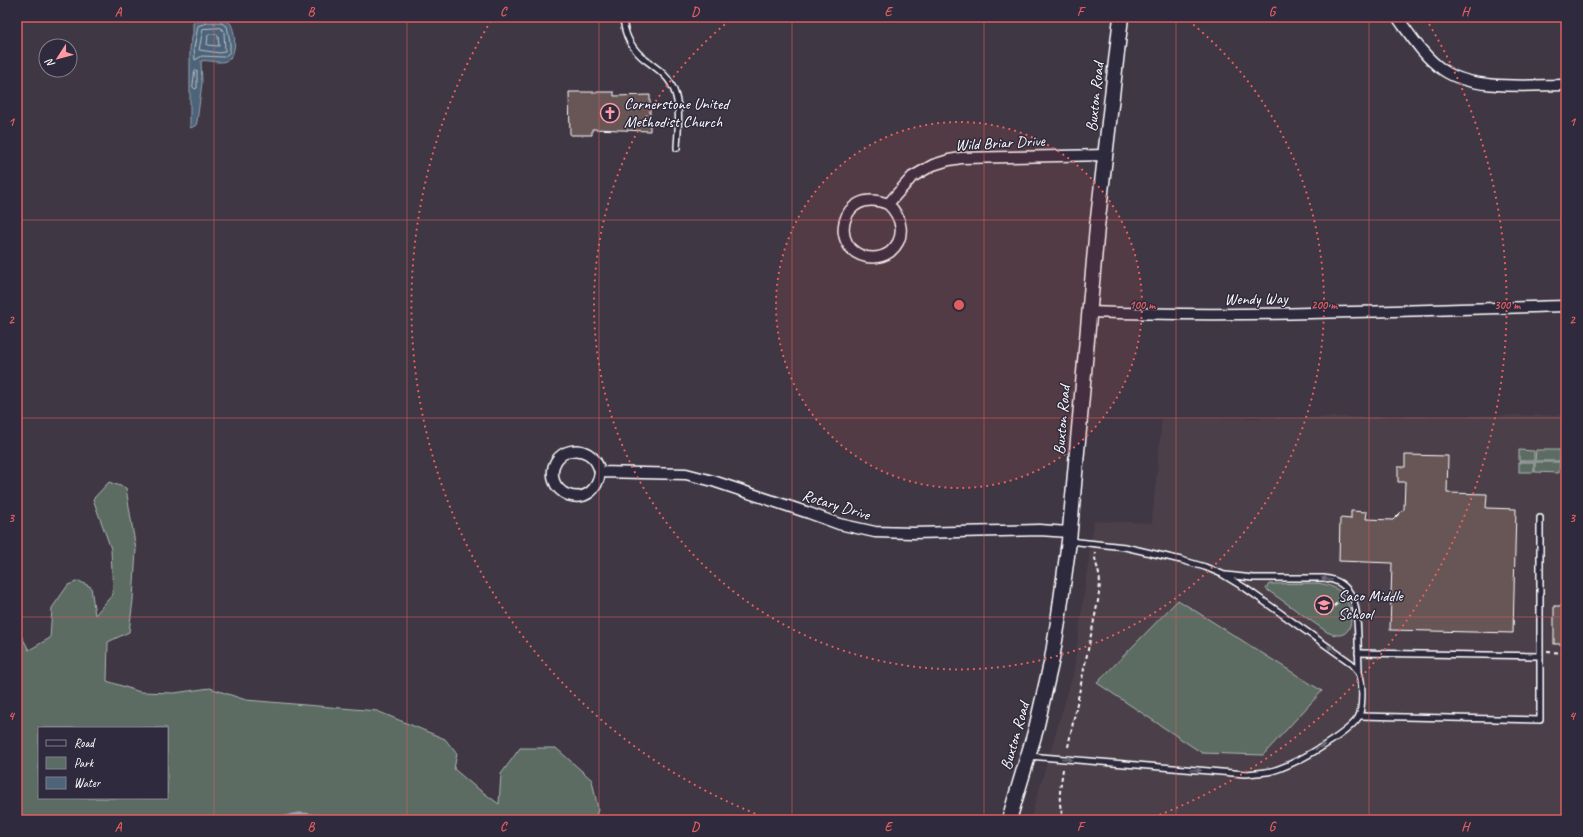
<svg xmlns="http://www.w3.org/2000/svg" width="1583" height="837" font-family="Caveat,sans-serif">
  <rect width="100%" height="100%" fill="#403744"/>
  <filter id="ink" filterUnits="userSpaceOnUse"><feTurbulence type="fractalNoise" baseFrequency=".025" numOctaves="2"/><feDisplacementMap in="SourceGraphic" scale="8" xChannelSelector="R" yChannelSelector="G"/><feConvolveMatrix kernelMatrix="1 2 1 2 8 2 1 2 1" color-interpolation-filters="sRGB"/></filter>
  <g filter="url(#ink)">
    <polygon fill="#4c4049" points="1566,415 1566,820 1030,820 1073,675 1094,521 1152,523 1162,419"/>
    <g fill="#5b6c64" stroke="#adb6b2" fill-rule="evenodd">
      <polygon points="1519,450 1534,451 1534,461 1519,461"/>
      <polygon points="1536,450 1560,450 1560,461 1535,461"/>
      <rect x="1519" y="462" width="15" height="10"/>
      <polygon points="1535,462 1560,462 1559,473 1535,472"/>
      <path d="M109,482L126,488L136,550L133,600L129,632L108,642L107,681L140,692L174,693L210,688L246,700L377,711L445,739L457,754L454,769L473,785L499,804L501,774L520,748H556L592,780L598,809L595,820H17V628L29,650L50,638L52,608L68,585L79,581L91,587L95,615L113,594L111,549L93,499ZM39,728H167V798H39Z"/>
      <path d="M1316,583C1327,584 1336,587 1344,595L1333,606L1326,607L1324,610L1326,613C1334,610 1338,602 1345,598C1356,614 1353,645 1327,632L1266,589L1269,584Z"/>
      <polygon points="1178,600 1322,691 1263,755 1202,753 1097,683"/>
    </g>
    <path fill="#4e6479" stroke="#95a2af" d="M208,19C214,19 222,18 227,20C236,25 238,54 228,60C220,65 209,59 201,61L202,83L197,122L196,125L191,128L190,127V48L193,33V22Z"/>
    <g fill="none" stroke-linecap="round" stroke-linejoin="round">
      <g stroke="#b8c1c9" stroke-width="1">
        <polygon points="208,23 221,23 227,26 230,42 230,52 224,57 202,56 195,60 194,48 198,26"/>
        <polygon points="221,28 224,32 225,51 220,53 199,50 203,29"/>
        <polygon points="217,34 218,36 219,46 207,45 208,35"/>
        <polygon points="195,71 197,71 197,88 195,89 193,87"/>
      </g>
      <path stroke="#95a2af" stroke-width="3.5" d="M279,820C301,810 307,814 329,820"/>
    </g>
    <g fill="#685656" stroke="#fff">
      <polygon points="569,92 614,92 614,96 650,95 650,131 592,129 592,135 570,135"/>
      <polygon points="1405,455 1448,456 1447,493 1487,494 1486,508 1516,509 1513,633 1390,630 1392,563 1339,561 1340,518 1351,519 1351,511 1367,512 1366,519 1393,520 1404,509 1405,482 1398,482 1398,467 1405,467"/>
      <rect x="1554" y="606" width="12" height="38"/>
    </g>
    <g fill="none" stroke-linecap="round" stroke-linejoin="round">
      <defs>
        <g id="service">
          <path d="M623,17C624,35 632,50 647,61C656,68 666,74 671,84C682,104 678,126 677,148"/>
          <path d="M1226,575L1253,578H1324C1358,582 1357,613 1358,639C1358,650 1359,662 1359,673"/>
          <polyline points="1358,653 1540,656"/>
          <polyline points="1359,716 1540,720 1540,518"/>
          <path d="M1029,756L1245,774C1254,773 1263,773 1272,771C1294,765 1345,736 1358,718C1363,710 1363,681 1359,673C1357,669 1354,666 1351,663L1245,588L1222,574L1205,567L1181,560L1125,547L1069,541"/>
        </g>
        <g id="minor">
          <path d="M1397,17C1411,36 1424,57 1443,70C1473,91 1530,85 1566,85"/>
          <path d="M888,204C902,217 907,238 890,252C883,257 874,258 867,257C828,250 840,185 888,204L912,177L933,165L949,160L961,158L1106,155"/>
          <path d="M1090,312C1248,318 1407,310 1566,306"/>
          <path d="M600,472C598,489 586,501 568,495C562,493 556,487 554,481C545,448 592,437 600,472L686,474L713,481L809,513L839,524L875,532L913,533L1039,530L1069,532"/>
        </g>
        <polyline id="secondary" points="1009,820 1036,729 1052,659 1058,622 1069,541 1097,227 1121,17"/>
      </defs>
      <use href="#service" stroke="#fff" stroke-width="8"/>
      <use href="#minor" stroke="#fff" stroke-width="13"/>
      <use href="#secondary" stroke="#fff" stroke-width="17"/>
      <g stroke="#fff" stroke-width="2" stroke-dasharray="4 3" stroke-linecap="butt">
        <polyline points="1328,610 1334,606 1344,597"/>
        <polyline points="1547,652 1566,653"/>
        <path d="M1068,747L1098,601C1099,592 1101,583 1099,575C1098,567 1094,561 1095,552"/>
        <path d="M1063,769C1061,785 1056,805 1065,820"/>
      </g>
      <use href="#service" stroke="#2f2a3d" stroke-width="5"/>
      <use href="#minor" stroke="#2f2a3d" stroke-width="10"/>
      <use href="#secondary" stroke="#2f2a3d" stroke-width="14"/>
    </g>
    <defs><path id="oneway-solid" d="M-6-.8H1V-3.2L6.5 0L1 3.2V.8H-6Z"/></defs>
    <g fill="#6d6a77">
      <use href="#oneway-solid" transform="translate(1327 579) rotate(-168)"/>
      <use href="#oneway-solid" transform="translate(1332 649) rotate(-144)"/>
      <use href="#oneway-solid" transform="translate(1320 747) rotate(-31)"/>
      <use href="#oneway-solid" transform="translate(1067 759) rotate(5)"/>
      <use href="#oneway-solid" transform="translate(1196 770) rotate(5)"/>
    </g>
  </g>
  <path fill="none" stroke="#e05e5e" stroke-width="1" stroke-opacity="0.55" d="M214,17V820M407,17V820M599,17V820M792,17V820M984,17V820M1176,17V820M1369,17V820M17,220H1566M17,418H1566M17,617H1566"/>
  <circle cx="959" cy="305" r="183" fill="#e05e5e" fill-opacity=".12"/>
  <g fill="none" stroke="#e05e5e" stroke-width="2" stroke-dasharray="2 4">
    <circle cx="959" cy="305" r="183"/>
    <path d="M1184 17A365 365 0 1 1 734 17"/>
    <path d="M772 820A548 548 0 0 1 492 19M1426 19A548 548 0 0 1 1146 820"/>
  </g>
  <defs>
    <symbol id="church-ring" viewBox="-11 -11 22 22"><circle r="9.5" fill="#2f2a3d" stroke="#ff9aa2" stroke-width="1.5"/><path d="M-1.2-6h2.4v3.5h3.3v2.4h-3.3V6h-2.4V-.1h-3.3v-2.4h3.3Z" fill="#ff9aa2"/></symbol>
    <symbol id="school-ring" viewBox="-11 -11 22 22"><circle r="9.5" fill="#2f2a3d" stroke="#ff9aa2" stroke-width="1.5"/><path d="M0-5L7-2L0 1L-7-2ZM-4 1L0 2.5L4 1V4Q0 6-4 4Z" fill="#ff9aa2"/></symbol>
  </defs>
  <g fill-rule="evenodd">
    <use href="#church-ring" x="599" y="102" width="22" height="22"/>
    <use href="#school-ring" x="1313" y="594" width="22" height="22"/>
  </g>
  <g text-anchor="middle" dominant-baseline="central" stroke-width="3" stroke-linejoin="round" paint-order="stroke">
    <g font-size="16" fill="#fff" stroke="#2f2a3d">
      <text transform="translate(1095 97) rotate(-84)">Buxton Road</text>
      <text transform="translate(1000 143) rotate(-3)">Wild Briar Drive</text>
      <text transform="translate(1256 299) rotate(-1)">Wendy Way</text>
      <text transform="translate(1062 420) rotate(-85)">Buxton Road</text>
      <text transform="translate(836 505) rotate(17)">Rotary Drive</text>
      <text transform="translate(1015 736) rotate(-74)">Buxton Road</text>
    </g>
    <g font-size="16" fill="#fff" stroke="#2f2a3d" text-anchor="start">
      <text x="624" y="104">Cornerstone United<tspan x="624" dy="18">Methodist Church</tspan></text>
      <text x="1338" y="596">Saco Middle<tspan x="1338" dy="18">School</tspan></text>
    </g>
  </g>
  <circle cx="959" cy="305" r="6" fill="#e05e5e" stroke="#2f2a3d" stroke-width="2"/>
  <g font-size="12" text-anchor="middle" font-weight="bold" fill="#e05e5e" stroke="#2f2a3d" stroke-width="3" stroke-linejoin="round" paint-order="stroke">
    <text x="1142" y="309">100 m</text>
    <text x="1324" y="309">200 m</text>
    <text x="1507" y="309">300 m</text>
  </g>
  <rect width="1583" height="837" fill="none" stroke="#2f2a3d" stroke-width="44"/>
  <rect x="38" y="727" width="130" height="72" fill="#2f2a3d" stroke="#827f8b"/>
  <rect x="46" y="740" width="20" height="6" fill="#2f2a3d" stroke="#827f8b"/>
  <text x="74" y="747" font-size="12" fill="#ffffff">Road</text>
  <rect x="46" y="757" width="20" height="12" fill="#5b6c64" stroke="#827f8b"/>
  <text x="74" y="767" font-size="12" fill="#ffffff">Park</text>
  <rect x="46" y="777" width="20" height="12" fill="#4e6479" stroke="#827f8b"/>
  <text x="74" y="787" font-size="12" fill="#ffffff">Water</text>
  <g transform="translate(58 58) rotate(234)"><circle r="19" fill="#2f2a3d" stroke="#827f8b"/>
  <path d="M0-3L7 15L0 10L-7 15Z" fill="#ff9aa2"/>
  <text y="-6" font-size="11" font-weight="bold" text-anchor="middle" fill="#ffffff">N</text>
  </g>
  <rect x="22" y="22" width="1539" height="793" fill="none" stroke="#e05e5e" stroke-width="1.5"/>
  <g font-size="13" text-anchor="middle" font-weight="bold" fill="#e05e5e">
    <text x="118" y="16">A</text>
    <text x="311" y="16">B</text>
    <text x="503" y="16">C</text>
    <text x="695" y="16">D</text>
    <text x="888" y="16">E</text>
    <text x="1080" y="16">F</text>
    <text x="1272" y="16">G</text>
    <text x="1465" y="16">H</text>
    <text x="11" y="126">1</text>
    <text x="1572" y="126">1</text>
    <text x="11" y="324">2</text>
    <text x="1572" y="324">2</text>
    <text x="11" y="522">3</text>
    <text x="1572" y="522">3</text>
    <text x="11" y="720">4</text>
    <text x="1572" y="720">4</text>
    <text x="118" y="831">A</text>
    <text x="311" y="831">B</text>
    <text x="503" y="831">C</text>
    <text x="695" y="831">D</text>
    <text x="888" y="831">E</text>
    <text x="1080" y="831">F</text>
    <text x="1272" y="831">G</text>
    <text x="1465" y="831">H</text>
  </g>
</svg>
